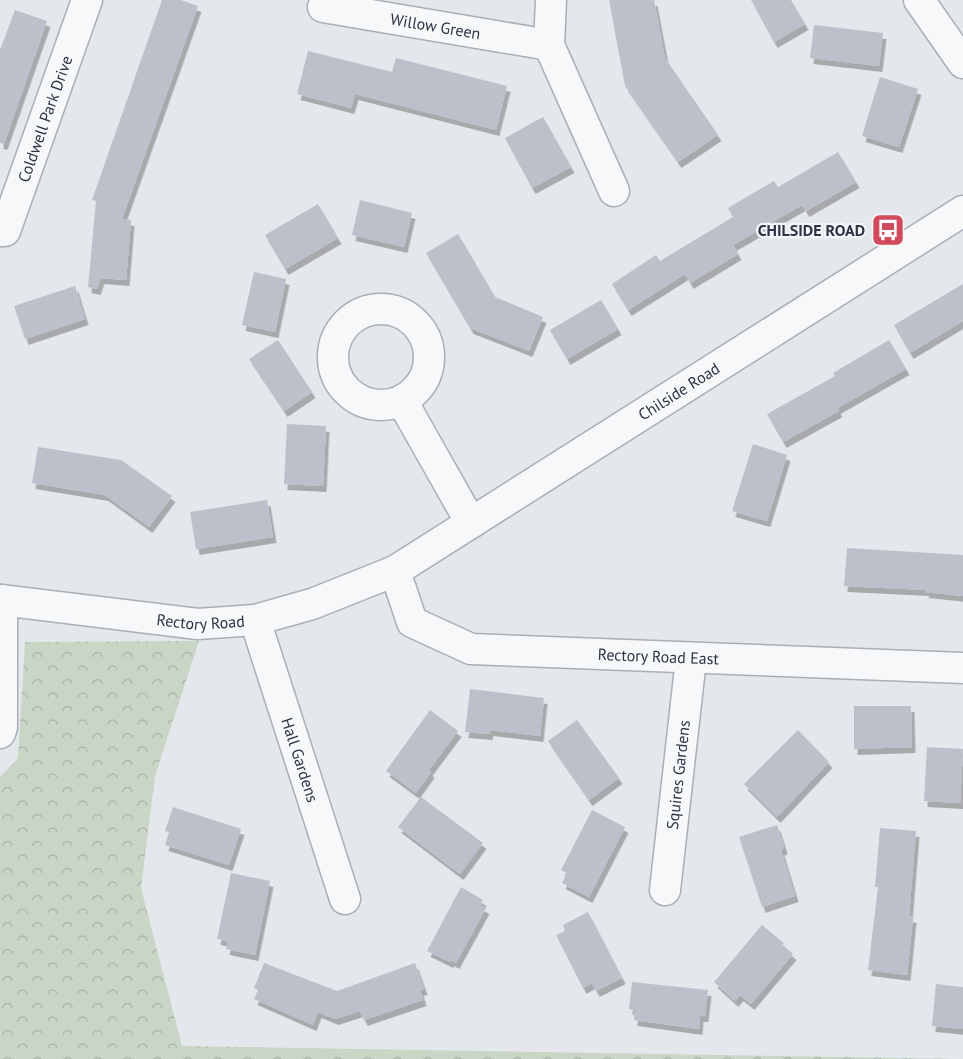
<svg xmlns="http://www.w3.org/2000/svg" width="963" height="1059" font-family="'PT Sans',sans-serif">
  <defs>
    <pattern id="forest-crowns" width="20" height="18" patternUnits="userSpaceOnUse" patternTransform="scale(1.5)"><rect width="20" height="18" fill="#c9d6c5"/><path d="M2 6a3 3 0 1 1 6 0M12 15a3 3 0 1 1 6 0" fill="none" stroke="#adb8ab"/></pattern>
    <filter id="shadow"><feDropShadow dx="3.5" dy="6" stdDeviation="0" flood-color="#0004"/></filter>
  </defs>
  <rect width="100%" height="100%" fill="#e4e7ec"/>
  <polygon fill="url(#forest-crowns)" points="199,641 155,776 141,888 182,1046 963,1059 0,1059 0,777 18,758 25,642"/>
  <g fill="#bbc0ca" filter="url(#shadow)">
    <polygon points="162,0 181,0 198,6 122,219 131,220 126,280 101,278 97,289 88,287 96,201 92,200"/>
    <polygon points="609,0 654,0 665,58 718,135 678,162 625,86"/>
    <polygon points="751,0 791,0 805,24 774,42"/>
    <polygon points="15,10 47,21 4,144 0,143 0,50"/>
    <polygon points="814,25 883,33 879,66 810,58"/>
    <polygon points="308,51 392,72 396,58 507,86 496,130 355,94 351,108 297,94"/>
    <polygon points="880,77 918,89 899,147 862,136"/>
    <polygon points="543,117 571,167 532,188 505,138"/>
    <polygon points="838,152 856,182 806,211 802,205 733,245 738,254 690,283 685,274 628,310 612,284 656,255 660,261 733,217 728,208 774,181 778,187"/>
    <polygon points="360,200 412,213 404,247 352,235"/>
    <polygon points="318,204 338,238 285,269 265,235"/>
    <polygon points="458,234 495,297 543,317 529,351 470,328 426,253"/>
    <polygon points="254,272 286,279 275,332 242,325"/>
    <polygon points="963,284 963,321 910,353 894,325"/>
    <polygon points="75,286 85,319 25,339 14,306"/>
    <polygon points="601,300 618,329 567,359 550,330"/>
    <polygon points="278,340 312,392 284,411 249,359"/>
    <polygon points="889,340 906,369 837,408 839,411 783,442 767,414 835,376 833,373"/>
    <polygon points="287,424 326,426 323,486 284,484"/>
    <polygon points="753,444 787,455 767,521 732,511"/>
    <polygon points="38,447 121,460 172,496 149,527 105,495 32,483"/>
    <polygon points="267,500 273,537 196,549 190,512"/>
    <polygon points="847,548 963,555 963,596 925,592 926,590 844,586"/>
    <polygon points="470,689 544,698 540,736 490,730 489,734 465,732"/>
    <polygon points="854,706 911,706 912,747 854,749"/>
    <polygon points="430,710 458,731 429,770 431,772 416,793 386,771"/>
    <polygon points="577,720 619,778 589,800 548,741"/>
    <polygon points="798,730 829,762 777,817 744,784"/>
    <polygon points="927,747 963,749 960,803 924,801"/>
    <polygon points="421,797 483,843 460,874 398,827"/>
    <polygon points="173,807 241,829 229,865 165,845 169,832 165,831"/>
    <polygon points="592,810 625,827 589,897 562,883 567,873 561,870"/>
    <polygon points="777,825 784,848 781,850 795,896 762,907 739,837"/>
    <polygon points="880,828 916,831 909,916 913,917 907,975 868,970 878,887 875,887"/>
    <polygon points="231,873 270,881 255,955 226,949 228,941 217,939"/>
    <polygon points="461,887 483,900 480,905 486,908 456,963 451,960 450,962 427,951"/>
    <polygon points="588,912 622,978 596,991 592,983 583,988 556,935 565,931 563,925"/>
    <polygon points="762,925 784,943 782,945 793,954 751,1004 740,995 735,1001 714,982"/>
    <polygon points="264,963 337,991 415,963 424,989 420,990 423,1000 364,1020 360,1011 335,1019 318,1012 313,1025 254,999 258,990 254,988"/>
    <polygon points="632,982 708,990 705,1016 700,1016 699,1029 634,1020 635,1010 629,1009"/>
    <polygon points="936,984 963,987 963,1029 932,1026"/>
  </g>
  <g fill="none" stroke-linecap="round" stroke-linejoin="round">
    <defs>
      <g id="minor">
        <polyline points="551,0 549,45 614,191"/>
        <polyline points="919,0 963,63"/>
        <path id="s1" d="M323,7L549,45"/>
        <path id="s2" d="M0,231H5L87,0"/>
        <circle cx="381" cy="357" r="48"/>
        <polyline points="402,401 471,523"/>
        <path id="s3" d="M395,571L412,622L471,649L963,668"/>
        <path id="s4" d="M0,600L198,624L255,620L312,604L395,571L963,211"/>
        <path id="s5" d="M255,620L345,899"/>
        <polyline points="0,733 2,727 2,600"/>
        <path id="s6" d="M665,890L691,659"/>
      </g>
    </defs>
    <use href="#minor" stroke="#a9aeb7" stroke-width="33"/>
    <use href="#minor" stroke="#f7f8fa" stroke-width="30"/>
  </g>
  <defs>
    <symbol id="bus-square" viewBox="-11 -11 22 22"><rect x="-9" y="-9" width="18" height="18" rx="4" fill="#d1495b" stroke="#f4f6f9"/><path d="M-5-6H5V4H4V6H2V4H-2V6H-4V4H-5ZM-3.5-4V0h7V-4ZM-3.5 1.2v1.5H-2V1.2ZM2 1.2v1.5H3.5V1.2Z" fill="#fff"/></symbol>
  </defs>
  <g fill-rule="evenodd">
    <use href="#bus-square" x="869" y="211" width="38" height="38"/>
  </g>
  <g text-anchor="middle" dominant-baseline="central" stroke-width="4.5" stroke-linejoin="round" paint-order="stroke">
    <g font-size="16" fill="#2b3445" stroke="#f4f6f9">
      <text stroke="none"><textPath href="#s1" startOffset="114">Willow Green</textPath></text>
      <text stroke="none"><textPath href="#s2" startOffset="124">Coldwell Park Drive</textPath></text>
      <text stroke="none"><textPath href="#s4" startOffset="741">Chilside Road</textPath></text>
      <text stroke="none"><textPath href="#s4" startOffset="202">Rectory Road</textPath></text>
      <text stroke="none"><textPath href="#s3" startOffset="306">Rectory Road East</textPath></text>
      <text stroke="none"><textPath href="#s5" startOffset="147">Hall Gardens</textPath></text>
      <text stroke="none"><textPath href="#s6" startOffset="116">Squires Gardens</textPath></text>
    </g>
    <g font-size="16" font-weight="bold" fill="#2b3445" stroke="#f4f6f9" text-anchor="end">
      <text x="865" y="230">CHILSIDE ROAD</text>
    </g>
  </g>
</svg>
